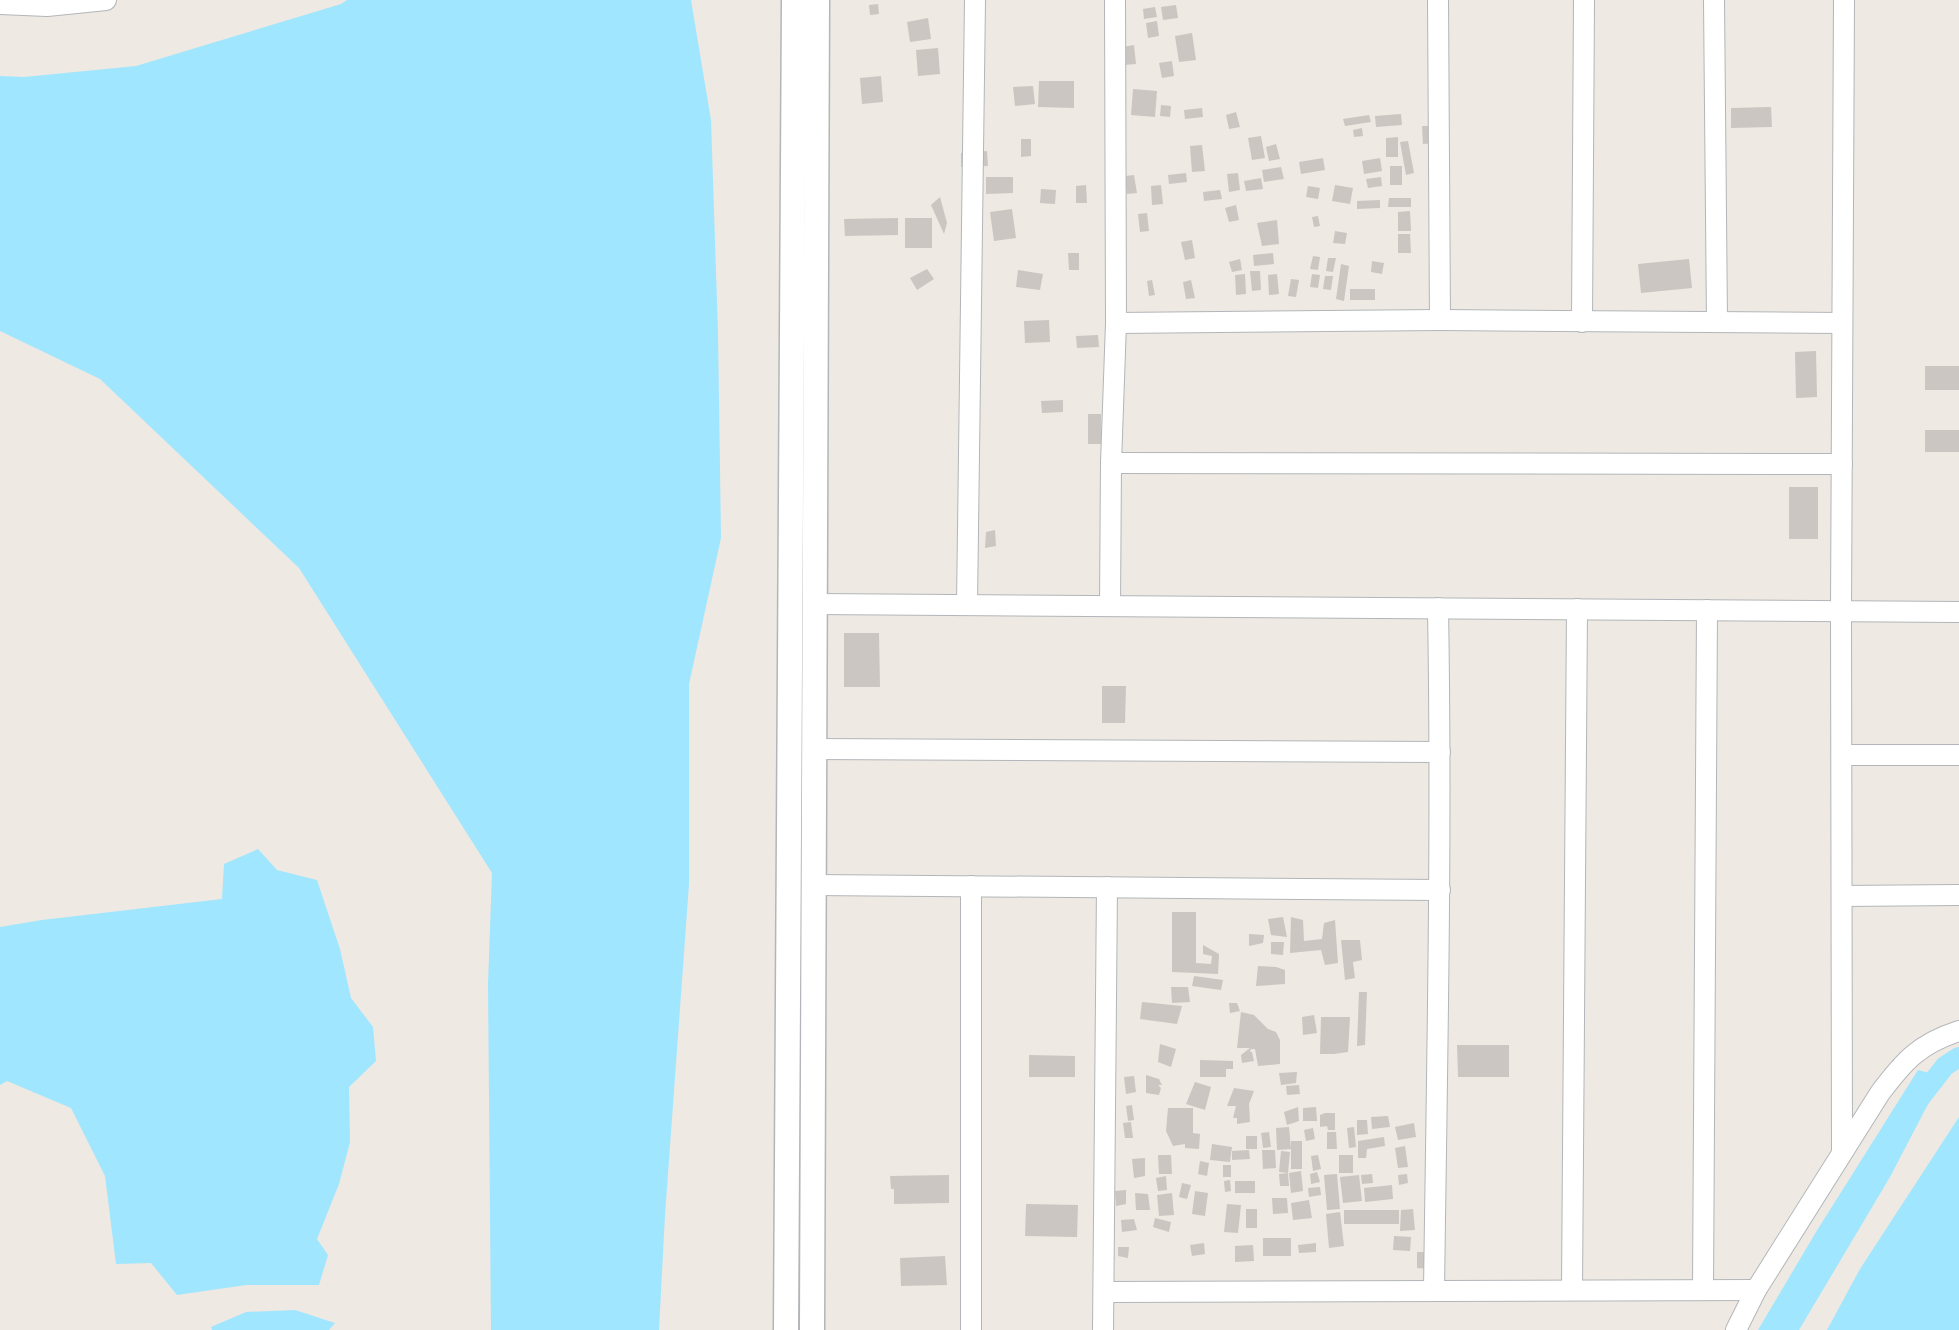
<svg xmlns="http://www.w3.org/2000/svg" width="1959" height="1330" font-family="'Work Sans',sans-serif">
  <rect width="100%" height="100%" fill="#eee9e2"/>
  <g fill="#a0e6ff">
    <polygon points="347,0 691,0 711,120 718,333 721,538 689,684 689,884 665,1215 659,1330 491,1330 488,984 492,873 299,568 100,379 0,331 0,76 24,77 136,66 341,4"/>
    <polygon points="258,849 277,870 317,880 340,949 351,998 373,1027 376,1061 349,1087 350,1142 339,1184 317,1239 328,1255 319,1285 246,1285 177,1295 151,1263 116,1264 105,1176 71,1108 7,1081 0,1085 0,927 42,920 222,899 224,864"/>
    <polygon points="1918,1070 1929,1073 1937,1087 1890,1177 1799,1330 1758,1330 1816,1232"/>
    <polygon points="1959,1117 1959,1330 1827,1330 1860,1269"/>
    <polygon points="295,1310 335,1323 329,1330 212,1330 211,1327 246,1312"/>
  </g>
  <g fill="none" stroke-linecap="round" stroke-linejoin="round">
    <polyline stroke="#a0e6ff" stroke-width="20" points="1917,1102 1945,1066 1959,1057"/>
  </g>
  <g fill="#cbc6c1">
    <polygon points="878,4 879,14 870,15 869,5"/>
    <polygon points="1176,5 1178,18 1163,20 1161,7"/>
    <polygon points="1155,7 1157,17 1144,19 1143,9"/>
    <polygon points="928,18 931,39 910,42 907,22"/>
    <polygon points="1157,21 1159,36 1148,38 1146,23"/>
    <polygon points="1192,33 1196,60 1179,62 1175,36"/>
    <polygon points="1134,45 1136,64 1124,65 1122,47"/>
    <polygon points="938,48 940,74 918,76 916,50"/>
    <polygon points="1172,61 1174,76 1162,78 1159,63"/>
    <polygon points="881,76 883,102 862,104 860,78"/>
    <polygon points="1039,81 1074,81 1074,108 1038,107"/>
    <polygon points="1033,86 1035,104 1015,106 1013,87"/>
    <polygon points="1133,89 1157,91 1155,117 1131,115"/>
    <polygon points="1161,105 1171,106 1170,117 1160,116"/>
    <polygon points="1771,107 1772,127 1731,128 1731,108"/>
    <polygon points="1202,108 1203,117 1185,119 1184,110"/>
    <polygon points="1236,112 1240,127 1229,129 1226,115"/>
    <polygon points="1401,114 1402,125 1376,127 1375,116"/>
    <polygon points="1369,115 1371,122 1345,126 1343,119"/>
    <polygon points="1422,126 1432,126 1434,143 1423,144"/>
    <polygon points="1362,128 1363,136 1354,137 1353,130"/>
    <polygon points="1261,136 1265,158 1252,160 1248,138"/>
    <polygon points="1398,137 1398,157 1386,157 1386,138"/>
    <polygon points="1021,139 1031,139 1031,156 1021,157"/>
    <polygon points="1408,141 1414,173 1406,175 1400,142"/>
    <polygon points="1276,144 1280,159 1269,161 1266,147"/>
    <polygon points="1202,145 1205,171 1192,172 1190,146"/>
    <polygon points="987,151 988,166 961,167 961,153"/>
    <polygon points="1323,158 1325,170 1301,174 1299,162"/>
    <polygon points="1380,158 1382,171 1364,174 1362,161"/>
    <rect x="1390" y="166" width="12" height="19"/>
    <polygon points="1281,167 1284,179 1264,182 1262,170"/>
    <polygon points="1186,173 1187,182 1169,184 1168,175"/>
    <polygon points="1238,173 1240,190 1229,192 1227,174"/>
    <polygon points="1134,175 1137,193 1127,194 1125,176"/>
    <polygon points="986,177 1013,177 1013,193 986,194"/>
    <polygon points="1381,177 1382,186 1368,188 1366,179"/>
    <polygon points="1261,178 1263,189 1246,191 1244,181"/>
    <polygon points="1086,185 1087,203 1076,203 1076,186"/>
    <polygon points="1161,185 1163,204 1152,205 1151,186"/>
    <polygon points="1335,185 1353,188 1350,204 1332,201"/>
    <polygon points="1308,186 1320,188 1318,199 1306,197"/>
    <polygon points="1041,189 1056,190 1055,204 1040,203"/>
    <polygon points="1220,190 1222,199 1204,201 1203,192"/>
    <polygon points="940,197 947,223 944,234 931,205"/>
    <polygon points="1389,198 1411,198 1411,207 1388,207"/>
    <polygon points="1380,200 1380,208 1357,209 1357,201"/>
    <polygon points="1236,205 1239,220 1229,222 1225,208"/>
    <polygon points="1012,209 1016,238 994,241 990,212"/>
    <polygon points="1410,211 1411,231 1398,231 1398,212"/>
    <polygon points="1147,213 1149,231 1140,232 1138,214"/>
    <polygon points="1318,216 1320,226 1314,227 1312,217"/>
    <polygon points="898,218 898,235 845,236 844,219"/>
    <rect x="905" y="218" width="27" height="30"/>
    <polygon points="1277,220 1279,244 1262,246 1257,223"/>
    <polygon points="1335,231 1347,233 1345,244 1333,243"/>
    <polygon points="1398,234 1410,234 1411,253 1398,253"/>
    <polygon points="1192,240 1195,258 1185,260 1181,242"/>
    <polygon points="1068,253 1079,253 1079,270 1069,270"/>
    <polygon points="1273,253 1274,264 1254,266 1253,255"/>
    <polygon points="1313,256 1320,257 1318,270 1310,269"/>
    <polygon points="1328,258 1336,258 1333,272 1326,271"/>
    <polygon points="1240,259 1242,270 1232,272 1229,262"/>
    <polygon points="1689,259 1692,288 1641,293 1638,264"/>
    <polygon points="1372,261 1384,263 1382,274 1371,272"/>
    <polygon points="1341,264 1349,266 1344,301 1336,299"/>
    <polygon points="927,269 934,279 917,290 910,278"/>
    <polygon points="1018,270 1043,274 1040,290 1016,287"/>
    <polygon points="1250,271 1260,271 1261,290 1252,291"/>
    <polygon points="1245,274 1246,294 1236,295 1235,275"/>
    <polygon points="1277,274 1279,294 1269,295 1268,275"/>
    <polygon points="1312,274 1320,275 1318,288 1310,287"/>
    <polygon points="1325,276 1333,276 1331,290 1323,289"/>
    <polygon points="1291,279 1299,280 1296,297 1288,296"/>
    <polygon points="1152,280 1155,295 1149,296 1147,281"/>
    <polygon points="1191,280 1195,298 1186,299 1183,282"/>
    <rect x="1350" y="289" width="25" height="11"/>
    <polygon points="1049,320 1050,342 1025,343 1024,321"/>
    <polygon points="1098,335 1099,347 1077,348 1076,336"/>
    <polygon points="1816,351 1817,397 1796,398 1795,352"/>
    <rect x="1925" y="366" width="34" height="24"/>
    <polygon points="1063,400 1063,412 1042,413 1041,401"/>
    <rect x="1088" y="414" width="13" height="30"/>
    <rect x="1925" y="430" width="34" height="22"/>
    <rect x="1789" y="487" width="29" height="52"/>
    <polygon points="995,530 996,546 985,548 986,532"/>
    <polygon points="844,633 879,633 880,687 844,687"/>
    <polygon points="1102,686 1126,686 1125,723 1102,723"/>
    <polygon points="1172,912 1196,912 1196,963 1211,964 1212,956 1203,954 1203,945 1219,954 1218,974 1172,972"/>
    <polygon points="1283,917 1287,937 1271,935 1268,919"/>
    <polygon points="1291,917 1303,920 1304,941 1322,939 1324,923 1335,920 1338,963 1325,965 1321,950 1290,953"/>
    <polygon points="1249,934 1264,935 1263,943 1249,946"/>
    <polygon points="1341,940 1360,940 1362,960 1353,962 1355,978 1345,980"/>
    <polygon points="1271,942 1284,942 1283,955 1271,954"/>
    <polygon points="1258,966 1276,967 1285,970 1285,984 1256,986"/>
    <polygon points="1194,976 1223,980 1221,990 1192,986"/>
    <polygon points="1171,987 1188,987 1190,1002 1172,1003"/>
    <polygon points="1359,992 1367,992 1365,1045 1357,1046"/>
    <polygon points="1142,1002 1182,1006 1177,1024 1140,1019"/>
    <polygon points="1229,1003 1237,1003 1240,1011 1230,1013"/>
    <polygon points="1241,1012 1254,1015 1268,1029 1276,1032 1280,1040 1280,1064 1258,1066 1255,1049 1251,1049 1250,1052 1252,1052 1254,1061 1242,1063 1241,1055 1250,1048 1237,1048"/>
    <polygon points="1314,1015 1317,1033 1303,1035 1302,1017"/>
    <polygon points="1321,1017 1350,1017 1348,1052 1334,1054 1320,1054"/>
    <polygon points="1160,1044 1176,1049 1171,1067 1158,1062"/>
    <polygon points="1457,1045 1509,1045 1509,1077 1458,1077"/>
    <polygon points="1029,1055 1075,1056 1075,1077 1029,1077"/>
    <polygon points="1200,1060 1233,1061 1233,1069 1226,1069 1226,1077 1200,1077"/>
    <polygon points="1297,1072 1296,1083 1281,1085 1279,1073"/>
    <polygon points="1146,1075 1159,1079 1162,1085 1158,1085 1161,1088 1159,1095 1146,1093"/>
    <polygon points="1134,1076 1136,1092 1126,1094 1124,1077"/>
    <polygon points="1195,1082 1211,1087 1205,1110 1186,1104"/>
    <polygon points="1299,1085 1300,1094 1287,1095 1286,1086"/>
    <polygon points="1234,1088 1254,1091 1249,1104 1250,1122 1237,1124 1237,1118 1233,1118 1236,1106 1227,1106"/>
    <polygon points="1132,1105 1134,1120 1128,1121 1126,1106"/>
    <polygon points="1298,1107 1299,1121 1287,1125 1284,1112"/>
    <polygon points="1316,1107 1317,1121 1303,1121 1303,1108"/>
    <polygon points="1168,1108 1193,1108 1193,1133 1200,1134 1199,1149 1185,1148 1185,1144 1173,1146 1166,1131"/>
    <polygon points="1325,1113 1335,1113 1335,1130 1328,1130 1327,1126 1320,1127 1320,1115"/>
    <polygon points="1388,1116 1390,1127 1372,1129 1371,1117"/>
    <polygon points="1357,1120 1367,1120 1368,1134 1357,1135"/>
    <polygon points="1131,1122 1133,1138 1125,1138 1123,1123"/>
    <polygon points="1414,1123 1416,1137 1398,1140 1395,1127"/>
    <polygon points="1289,1127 1291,1149 1277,1150 1276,1128"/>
    <polygon points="1354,1127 1356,1147 1349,1148 1347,1128"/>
    <polygon points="1313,1128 1315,1139 1306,1141 1304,1130"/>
    <polygon points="1269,1132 1271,1147 1263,1148 1261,1133"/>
    <polygon points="1327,1132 1336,1132 1337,1149 1327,1149"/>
    <rect x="1246" y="1136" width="11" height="13"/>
    <polygon points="1384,1137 1385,1146 1367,1149 1366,1158 1358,1158 1358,1141"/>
    <rect x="1291" y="1141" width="11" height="28"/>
    <polygon points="1212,1144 1232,1147 1230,1162 1210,1160"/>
    <polygon points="1405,1146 1408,1167 1398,1168 1395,1148"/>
    <polygon points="1249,1150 1250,1159 1232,1160 1232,1151"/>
    <polygon points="1262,1150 1275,1150 1276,1168 1263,1169"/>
    <polygon points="1281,1151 1290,1152 1288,1173 1279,1172"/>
    <polygon points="1158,1155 1171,1155 1172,1174 1159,1174"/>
    <polygon points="1318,1155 1321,1169 1313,1171 1311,1156"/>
    <rect x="1339" y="1155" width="14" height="18"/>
    <polygon points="1145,1158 1145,1176 1134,1178 1132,1159"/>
    <polygon points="1200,1161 1209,1163 1207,1176 1198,1174"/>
    <rect x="1223" y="1165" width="8" height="12"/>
    <polygon points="1301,1171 1303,1191 1291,1193 1289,1173"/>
    <polygon points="1317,1172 1320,1182 1311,1184 1310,1174"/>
    <polygon points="1288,1173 1289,1186 1280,1186 1279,1174"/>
    <polygon points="1337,1174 1340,1209 1327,1210 1324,1175"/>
    <polygon points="1372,1174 1373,1183 1362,1184 1361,1175"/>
    <polygon points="1407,1174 1408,1183 1399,1185 1398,1175"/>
    <polygon points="949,1175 949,1203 894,1204 894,1189 891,1189 890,1176"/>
    <polygon points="1359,1175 1362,1201 1343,1203 1340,1177"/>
    <polygon points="1166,1176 1167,1190 1158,1191 1156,1178"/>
    <polygon points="1230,1180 1231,1191 1225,1192 1224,1181"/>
    <rect x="1235" y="1181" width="20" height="12"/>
    <polygon points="1182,1183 1191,1185 1187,1199 1179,1197"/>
    <polygon points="1392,1185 1393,1199 1365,1202 1364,1188"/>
    <polygon points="1320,1187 1321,1195 1309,1197 1308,1188"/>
    <polygon points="1126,1190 1126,1204 1116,1206 1115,1191"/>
    <polygon points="1195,1191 1208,1193 1205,1216 1192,1214"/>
    <polygon points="1135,1193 1148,1194 1150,1210 1136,1210"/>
    <polygon points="1172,1193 1174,1215 1159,1216 1157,1195"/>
    <polygon points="1272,1198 1287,1198 1288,1213 1273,1214"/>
    <polygon points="1309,1200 1312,1218 1293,1220 1291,1203"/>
    <polygon points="1026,1204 1078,1205 1077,1237 1025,1236"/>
    <polygon points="1227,1204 1241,1205 1238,1233 1224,1232"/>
    <rect x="1246" y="1209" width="11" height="19"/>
    <polygon points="1413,1209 1415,1230 1400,1231 1401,1210"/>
    <rect x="1344" y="1210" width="55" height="14"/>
    <polygon points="1340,1212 1344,1246 1329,1248 1326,1214"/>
    <polygon points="1155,1218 1171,1222 1169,1232 1153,1227"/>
    <polygon points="1134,1219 1137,1230 1122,1232 1121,1220"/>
    <polygon points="1394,1236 1411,1237 1410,1251 1393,1250"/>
    <rect x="1263" y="1238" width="28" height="18"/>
    <polygon points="1204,1243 1205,1254 1192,1256 1190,1245"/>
    <polygon points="1316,1243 1316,1252 1299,1253 1298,1245"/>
    <polygon points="1253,1245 1254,1261 1235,1262 1235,1246"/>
    <polygon points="1118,1247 1129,1247 1128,1258 1118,1256"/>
    <polygon points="1417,1252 1432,1252 1432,1269 1417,1268"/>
    <polygon points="945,1256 947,1285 901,1286 900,1258"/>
  </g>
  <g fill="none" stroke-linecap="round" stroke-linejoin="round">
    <defs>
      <g id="minor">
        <polyline points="1438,0 1440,320"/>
        <polyline points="1714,0 1717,322"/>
        <polyline points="0,4 47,6 106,0"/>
        <polyline points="1582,322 1584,0"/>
        <polyline points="1116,323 1440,320 1842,323"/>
        <polyline points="1111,463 1842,464"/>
        <polyline points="815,604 1959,612"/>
        <polyline points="967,605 975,0"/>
        <polyline points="1110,606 1111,463 1116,323 1115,0"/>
        <polyline points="814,749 1440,752"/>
        <polyline points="1842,755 1959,755"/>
        <polyline points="814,885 1440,890"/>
        <polyline points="1842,896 1959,895"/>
        <polyline points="1842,1151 1841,611 1844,0"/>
        <polyline points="1572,1290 1577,609"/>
        <polyline points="1703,1290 1707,610"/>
        <path d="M1434,1291C1437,1063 1442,836 1438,608"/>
        <polyline points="1104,1292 1756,1290"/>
        <polyline points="971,1330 971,886"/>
        <polyline points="1103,1330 1107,887"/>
        <path d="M1736,1330L1756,1290L1880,1093C1904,1061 1919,1044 1959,1031"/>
      </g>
      <g id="tertiary">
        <polyline points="786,1330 794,0"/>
        <polyline points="812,1330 817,0"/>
      </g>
    </defs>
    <use href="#minor" stroke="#b2b6ba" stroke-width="22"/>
    <use href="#tertiary" stroke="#b2b6ba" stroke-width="27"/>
    <use href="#minor" stroke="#fff" stroke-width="20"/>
    <use href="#tertiary" stroke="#fff" stroke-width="24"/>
  </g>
</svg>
